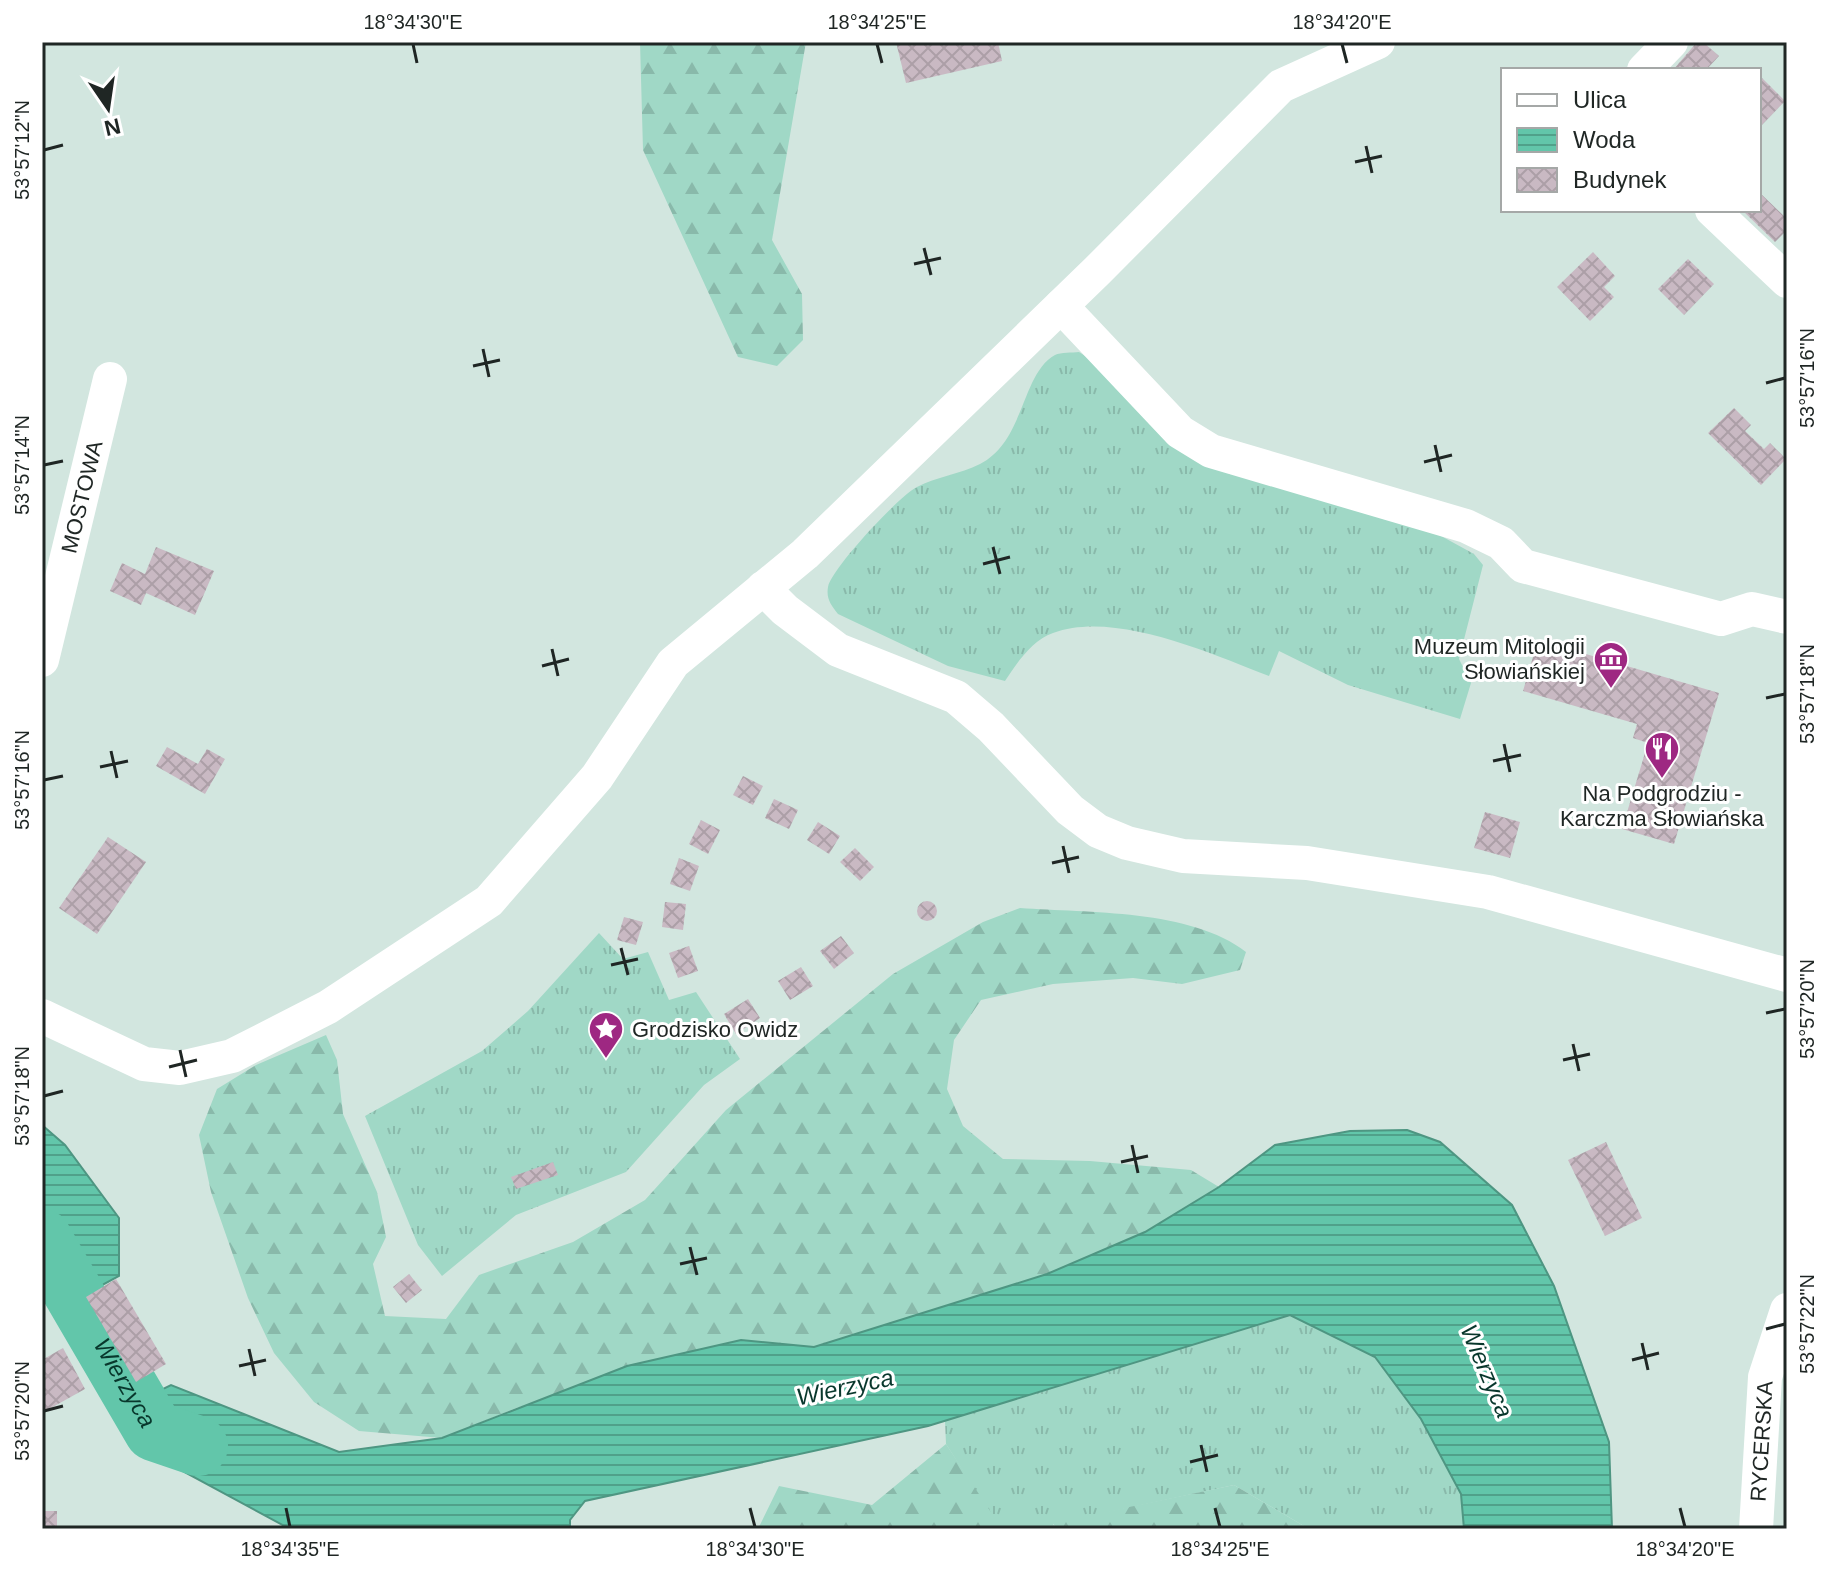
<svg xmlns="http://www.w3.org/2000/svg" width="1829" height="1571" font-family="Helvetica,sans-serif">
  <defs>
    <pattern id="grass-tufts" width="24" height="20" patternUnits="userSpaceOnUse" patternTransform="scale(2)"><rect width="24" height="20" fill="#a0d8c6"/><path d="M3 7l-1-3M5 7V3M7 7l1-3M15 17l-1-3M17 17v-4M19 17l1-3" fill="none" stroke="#89b9aa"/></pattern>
    <pattern id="forest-firs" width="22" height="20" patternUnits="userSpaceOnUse" patternTransform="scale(2)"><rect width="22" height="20" fill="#a0d8c6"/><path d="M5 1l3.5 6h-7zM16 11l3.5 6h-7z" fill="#89b9aa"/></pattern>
    <pattern id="water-rules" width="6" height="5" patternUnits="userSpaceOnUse" patternTransform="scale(2)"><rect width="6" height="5" fill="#62c6aa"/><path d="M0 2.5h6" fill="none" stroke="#50a18a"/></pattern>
    <pattern id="building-cross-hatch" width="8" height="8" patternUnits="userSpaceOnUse" patternTransform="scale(2)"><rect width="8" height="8" fill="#c9b9c3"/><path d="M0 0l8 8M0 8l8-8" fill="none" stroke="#ac9fa7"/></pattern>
  </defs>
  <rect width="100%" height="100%" fill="#d2e6df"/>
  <g fill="url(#grass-tufts)">
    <path d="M1079,352L1099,365L1154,425L1432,531L1474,554L1483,565L1459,659L1471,683L1460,719L1348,685L1279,651L1269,676C1210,653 1114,610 1053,633C1032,640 1017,663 1005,681L948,666L838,614C831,605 826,599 828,587C831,569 900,495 917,487C936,477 960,474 980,464C1025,441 1021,374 1055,355C1061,352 1072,353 1079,352Z"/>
    <polygon points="599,933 623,959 648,952 669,1000 696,992 740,1059 704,1085 626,1172 516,1215 442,1276 418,1245 365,1116 482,1051 528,1011"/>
    <polygon points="1290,1315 1375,1357 1421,1419 1461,1494 1464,1529 1309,1529 1234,1485 1053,1524 1056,1529 1000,1529 946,1444 945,1421"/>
  </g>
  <g fill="url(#forest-firs)">
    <polygon points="640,42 806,42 772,240 802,294 803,340 777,366 738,357 643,150"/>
    <path d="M1020,908C1088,913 1191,909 1246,952L1240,970L1182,984L1133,978L1053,984L981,1000L954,1040L947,1089L963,1126L1003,1159L1090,1161L1191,1170L1219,1187L1145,1232L1047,1274L814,1347L741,1340L516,1408L442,1438L359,1431L314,1402L274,1353L248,1298L211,1192L199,1135L217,1089L256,1065L326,1035L337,1060L343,1114L377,1192L386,1237L373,1264L385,1316L446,1319L479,1275L573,1242L645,1200L726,1110L893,974L983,922Z"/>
    <polygon points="946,1444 1002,1529 758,1529 779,1486 872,1505"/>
    <polygon points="1234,1485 1309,1529 1056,1529 1053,1523"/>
  </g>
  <g fill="url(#water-rules)" stroke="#4e9682" stroke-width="2">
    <polygon points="42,1125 65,1145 119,1218 119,1276 84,1295 49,1298 42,1286"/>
    <polygon points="1407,1130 1440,1142 1512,1205 1554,1286 1609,1442 1612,1529 1464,1529 1461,1494 1421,1419 1375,1357 1290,1315 928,1426 585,1501 570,1520 570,1529 290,1529 138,1447 116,1412 171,1385 339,1452 442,1438 627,1366 741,1340 814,1347 1047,1274 1145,1232 1219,1187 1275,1145 1350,1131"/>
  </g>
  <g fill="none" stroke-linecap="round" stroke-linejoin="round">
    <path stroke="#62c6aa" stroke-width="60" id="s1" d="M42,1239L154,1431L198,1446"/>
  </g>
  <g fill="url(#building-cross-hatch)">
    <polygon points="896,42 998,42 1002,61 906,83"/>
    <polygon points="1697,42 1703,42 1719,56 1706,70 1673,70"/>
    <polygon points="1759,75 1785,101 1759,128"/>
    <polygon points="1759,192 1787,219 1787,230 1775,242 1742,210 1759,210"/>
    <polygon points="1593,252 1615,276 1604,287 1614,297 1590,321 1557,287"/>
    <polygon points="1688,259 1714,284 1684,315 1658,289"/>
    <polygon points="1734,408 1751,425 1745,431 1764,449 1770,443 1786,459 1761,485 1708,433"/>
    <polygon points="156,547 214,571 195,615 146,593 141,605 110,591 122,563 145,574"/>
    <polygon points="1538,640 1719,693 1674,844 1622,829 1648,743 1633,738 1637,724 1523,691"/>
    <polygon points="167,747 198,764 207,749 225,759 205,794 156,766"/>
    <polygon points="743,776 763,786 753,805 733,795"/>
    <polygon points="774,799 798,810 789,829 765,818"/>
    <polygon points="1485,812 1520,822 1510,858 1474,848"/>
    <polygon points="701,820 720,830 708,854 689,844"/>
    <polygon points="818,822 840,836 829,854 807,840"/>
    <polygon points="108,837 146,862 97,934 59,908"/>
    <polygon points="855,848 874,867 860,881 840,862"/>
    <polygon points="679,858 699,866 690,891 670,884"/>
    <circle cx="927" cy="911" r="10"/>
    <polygon points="665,902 686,904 683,930 662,927"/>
    <polygon points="624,917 643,922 636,945 617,940"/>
    <polygon points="841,936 854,953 834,969 820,951"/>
    <polygon points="689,946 698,971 678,978 669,953"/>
    <polygon points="801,967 813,986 790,1000 778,981"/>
    <polygon points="748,999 760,1018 736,1034 724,1014"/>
    <polygon points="1606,1142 1642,1218 1605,1236 1568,1160"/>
    <polygon points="553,1162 558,1175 516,1189 511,1177"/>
    <polygon points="409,1274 422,1290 406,1303 393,1287"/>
    <polygon points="116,1279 166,1364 136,1382 86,1297"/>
    <polygon points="63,1348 85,1389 42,1413 42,1360"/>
    <rect x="42" y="1511" width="15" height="18"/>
  </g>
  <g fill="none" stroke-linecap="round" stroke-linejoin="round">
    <g stroke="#fff" stroke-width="34">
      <polyline points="1644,70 1671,42"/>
      <polyline points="1712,210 1787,281"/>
      <polyline points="1061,306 1180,432 1211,451 1466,526 1501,543 1523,566 1721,619 1752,609 1787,617"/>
      <polyline points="763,588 785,610 838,650 956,697 991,727 1070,810 1098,831 1127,843 1183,856 1307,863 1488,892 1787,975"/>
      <path id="s2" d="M42,660L110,379"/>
      <polyline points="42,1016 144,1064 180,1068 232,1056 328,1007 489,901 597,777 673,663 805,554 1097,271 1281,86 1378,42"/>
      <path id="s3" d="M1756,1529L1765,1377L1787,1310"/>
    </g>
  </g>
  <path fill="none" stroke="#1f2624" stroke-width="3" d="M413,44L417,63M877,44L882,63M1342,44L1347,63M1366,146L1372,173M44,150L63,145M1355,162L1382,156M924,248L931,275M914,264L941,258M483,349L489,377M473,366L500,360M1766,383L1785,378M1435,445L1441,472M1424,462L1452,455M44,465L63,461M993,547L1000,574M983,564L1010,557M552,649L558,676M542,666L569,659M1766,698L1785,694M1504,744L1510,772M111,751L117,778M1493,761L1521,755M100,767L128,761M44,780L63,776M1063,846L1069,873M1052,863L1079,857M621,948L628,975M611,965L638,959M1766,1013L1785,1009M1573,1044L1579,1071M180,1050L186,1077M1563,1060L1590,1054M169,1067L197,1060M44,1096L63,1091M1132,1145L1138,1173M1121,1162L1148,1156M690,1247L697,1275M680,1264L707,1258M1766,1329L1785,1324M1642,1343L1648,1370M249,1349L255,1376M1632,1360L1659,1353M239,1366L266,1360M44,1411L63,1406M1201,1445L1207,1472M1190,1462L1218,1455M286,1508L290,1527M750,1508L755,1527M1215,1508L1220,1527M1680,1508L1685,1527"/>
  <defs>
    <symbol id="museum-pin" viewBox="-11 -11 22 30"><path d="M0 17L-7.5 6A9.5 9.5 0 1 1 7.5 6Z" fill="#9e2882" stroke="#fff"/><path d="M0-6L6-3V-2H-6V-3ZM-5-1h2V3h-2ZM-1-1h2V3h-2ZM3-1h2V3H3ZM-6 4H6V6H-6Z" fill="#fff"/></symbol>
    <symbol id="restaurant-pin" viewBox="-11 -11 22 30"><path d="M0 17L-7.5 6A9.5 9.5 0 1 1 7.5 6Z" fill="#9e2882" stroke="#fff"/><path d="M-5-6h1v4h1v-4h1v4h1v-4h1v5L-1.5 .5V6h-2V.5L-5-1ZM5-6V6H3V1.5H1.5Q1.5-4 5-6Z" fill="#fff"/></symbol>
    <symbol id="sight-pin" viewBox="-11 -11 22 30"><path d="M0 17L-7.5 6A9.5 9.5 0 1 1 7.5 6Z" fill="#9e2882" stroke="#fff"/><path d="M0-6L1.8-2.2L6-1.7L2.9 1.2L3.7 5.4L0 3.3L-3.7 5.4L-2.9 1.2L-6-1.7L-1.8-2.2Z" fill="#fff"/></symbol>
  </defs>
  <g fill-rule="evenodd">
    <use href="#museum-pin" x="1591" y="639" width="40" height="54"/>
    <use href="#restaurant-pin" x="1642" y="729" width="40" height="54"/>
    <use href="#sight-pin" x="586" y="1009" width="40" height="54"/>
  </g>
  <g text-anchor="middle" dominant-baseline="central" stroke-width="6" stroke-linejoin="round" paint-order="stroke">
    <g font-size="22" fill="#1f2624" stroke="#fff">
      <text stroke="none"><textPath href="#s2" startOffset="168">MOSTOWA</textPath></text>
      <text stroke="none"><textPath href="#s3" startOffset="88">RYCERSKA</textPath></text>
    </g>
    <g font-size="22" fill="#1f2624" stroke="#fff" text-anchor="end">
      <text x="1585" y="646">Muzeum Mitologii<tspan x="1585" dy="25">Słowiańskiej</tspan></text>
      <text x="1662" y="793" text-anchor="middle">Na Podgrodziu -<tspan x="1662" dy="25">Karczma Słowiańska</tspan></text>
      <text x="632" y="1029" text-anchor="start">Grodzisko Owidz</text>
    </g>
    <g font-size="24" font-style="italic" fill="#08372c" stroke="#fff">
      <text transform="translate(1487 1371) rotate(67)">Wierzyca</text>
      <text stroke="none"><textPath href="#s1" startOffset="166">Wierzyca</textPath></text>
      <text transform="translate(845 1387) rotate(-12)">Wierzyca</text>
    </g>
  </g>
  <rect width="1829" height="1571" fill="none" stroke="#ffffff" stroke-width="88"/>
  <rect x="1501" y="68" width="260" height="144" fill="#ffffff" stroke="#a5a8a7" stroke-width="2"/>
  <rect x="1517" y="94" width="40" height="12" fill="#ffffff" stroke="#a5a8a7" stroke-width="2"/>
  <text x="1573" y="108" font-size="24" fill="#1f2624">Ulica</text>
  <rect x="1517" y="128" width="40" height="24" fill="url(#water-rules)" stroke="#a5a8a7" stroke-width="2"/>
  <text x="1573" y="148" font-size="24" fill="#1f2624">Woda</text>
  <rect x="1517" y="168" width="40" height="24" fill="url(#building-cross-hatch)" stroke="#a5a8a7" stroke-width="2"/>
  <text x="1573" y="188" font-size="24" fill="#1f2624">Budynek</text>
  <g transform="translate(108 108) rotate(167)" stroke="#ffffff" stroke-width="6" paint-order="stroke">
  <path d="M0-6L14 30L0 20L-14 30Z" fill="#1f2624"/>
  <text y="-12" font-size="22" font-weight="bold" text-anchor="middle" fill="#1f2624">N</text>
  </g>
  <rect x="44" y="44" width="1741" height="1483" fill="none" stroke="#1f2624" stroke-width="3"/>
  <g font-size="20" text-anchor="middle" fill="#1f2624">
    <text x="413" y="29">18°34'30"E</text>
    <text x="877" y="29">18°34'25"E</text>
    <text x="1342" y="29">18°34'20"E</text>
    <text transform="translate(22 150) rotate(-90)" y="7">53°57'12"N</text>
    <text transform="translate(1807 378) rotate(-90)" y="7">53°57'16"N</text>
    <text transform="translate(22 465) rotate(-90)" y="7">53°57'14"N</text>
    <text transform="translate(1807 694) rotate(-90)" y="7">53°57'18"N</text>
    <text transform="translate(22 780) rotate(-90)" y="7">53°57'16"N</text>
    <text transform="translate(1807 1009) rotate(-90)" y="7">53°57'20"N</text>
    <text transform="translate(22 1096) rotate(-90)" y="7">53°57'18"N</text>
    <text transform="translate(1807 1324) rotate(-90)" y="7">53°57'22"N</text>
    <text transform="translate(22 1411) rotate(-90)" y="7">53°57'20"N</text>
    <text x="290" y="1556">18°34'35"E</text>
    <text x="755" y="1556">18°34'30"E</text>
    <text x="1220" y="1556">18°34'25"E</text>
    <text x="1685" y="1556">18°34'20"E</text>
  </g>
</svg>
